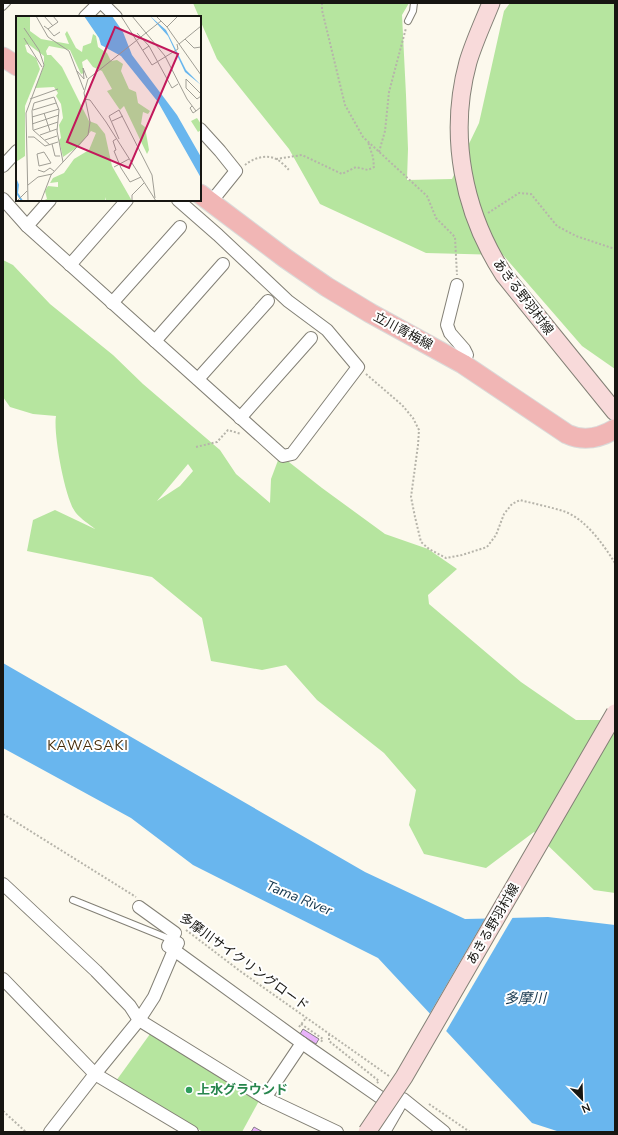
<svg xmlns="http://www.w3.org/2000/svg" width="618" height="1135" font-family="'Nunito Sans','Noto Sans JP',sans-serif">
  <rect width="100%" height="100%" fill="#fcf9ed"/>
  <g fill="#b6e59f" fill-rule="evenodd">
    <polygon points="193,3 409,3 402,15 406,95 408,149 407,180 452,179 479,123 504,11 510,3 615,3 615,369 582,346 503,255 426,253 320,204 289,149 217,59 200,20 200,17 199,17"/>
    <path d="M3,260L13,265L50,304L113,355L143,384L220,450L236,474L270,503L271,479L280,455L322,488L385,534L428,549L457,569L428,595L429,604L521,682L576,720H615V893L594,890L534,832L486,868L424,854L409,825L416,790L384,753L317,700L286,665L262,670L211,661L202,618L152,577L27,551L33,520L55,510L95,529C89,524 81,519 76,513C65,500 53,433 56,416L33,414L10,407L3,397ZM188,464L193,471L180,486L157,501Z"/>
    <polygon points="150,1034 260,1099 242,1132 203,1132 116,1081"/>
  </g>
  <polygon fill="#69b6ee" points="3,663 365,872 465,919 548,917 615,925 615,1132 560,1132 532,1123 378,958 193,865 131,818 3,748"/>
  <polygon fill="#fcf9ed" points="486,917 513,917 445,1033 429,1015"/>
  <g fill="#e9b3fa" stroke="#867f88">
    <polygon points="303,1029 319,1039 316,1044 300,1034"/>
    <polygon points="254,1127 263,1132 251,1132"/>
  </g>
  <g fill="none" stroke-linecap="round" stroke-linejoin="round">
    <defs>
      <g id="service">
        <polyline points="3,7 7,3"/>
        <polyline points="408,21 413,11 414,3"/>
        <polyline points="73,900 172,940"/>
      </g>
      <g id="minor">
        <polyline points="102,3 116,17"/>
        <polyline points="85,17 99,3"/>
        <polyline points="200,129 220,151 236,171 211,202"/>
        <polyline points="3,166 17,151"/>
        <polyline points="3,199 27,226 283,456 292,454 358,367 327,330 288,301 218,235 178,200"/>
        <polyline points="27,226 50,200"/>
        <polyline points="70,265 127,200"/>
        <polyline points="457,285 447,325 450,333 464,349 467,355 463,364"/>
        <polyline points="112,303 180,227"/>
        <polyline points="155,341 223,264"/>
        <polyline points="198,379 268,301"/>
        <polyline points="240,418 311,338"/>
        <polyline points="3,884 96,971 130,1006 139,1020 265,1098"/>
        <polyline points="139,907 175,933 168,946 174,950 178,943"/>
        <polyline points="3,979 95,1074 192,1132"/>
        <polyline points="302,1043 265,1098 337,1132"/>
        <polyline points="50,1132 95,1074 139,1020 154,997 174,950 302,1043 397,1109"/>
        <polyline points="384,1132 403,1099 444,1132"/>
      </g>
      <path id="secondary" d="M491,3C483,23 474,42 468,62C448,135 463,212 504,275L615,412"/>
      <g id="primary">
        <polyline points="3,57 17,66"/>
        <path d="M200,194L285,258L327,287L370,313L463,364L567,434C584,442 600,438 615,429"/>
      </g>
    </defs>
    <use href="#service" stroke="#838076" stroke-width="8"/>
    <use href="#minor" stroke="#838076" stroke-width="14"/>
    <use href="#secondary" stroke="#838076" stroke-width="19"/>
    <use href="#primary" stroke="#dadad9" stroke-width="21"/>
    <g stroke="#b6b4aa" stroke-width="2" stroke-dasharray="2 2" stroke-linecap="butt">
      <polyline points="322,3 322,10 345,105 363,137 427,196 436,218 455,237 457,275"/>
      <polyline points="379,152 385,131 389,92 406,28"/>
      <polyline points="276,159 302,155 342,174 356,167 368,170 374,167 373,157 368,142"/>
      <path d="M245,165C253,158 267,154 276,159C281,161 286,167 289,170"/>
      <polyline points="488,213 519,193 531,194 557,226 576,236 615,249"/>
      <path d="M366,374L402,405L413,418L419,430L418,445L411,497L415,517L421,542L429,549L446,558L462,555L487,547L496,535L504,514L512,504L520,500C535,504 551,507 566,512C587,521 603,544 615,563"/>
      <polyline points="196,447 217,442 228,430 241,434"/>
      <polyline points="3,814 136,897"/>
      <polyline points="186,930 240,971 389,1076"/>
      <polyline points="301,1024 323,1039 321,1042"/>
      <polyline points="299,1027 306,1018"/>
      <polyline points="329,1034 329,1041 379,1081 377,1083"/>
      <polyline points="429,1104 470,1132"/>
      <polyline points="3,1111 26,1132"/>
    </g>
    <use href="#service" stroke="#fff" stroke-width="6"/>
    <use href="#minor" stroke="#fff" stroke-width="12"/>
    <use href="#secondary" stroke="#f8dada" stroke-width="17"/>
    <use href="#primary" stroke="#f1b6b5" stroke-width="19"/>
    <defs>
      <polyline id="secondary-bridge" points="367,1132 404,1077 615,713"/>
    </defs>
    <use href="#secondary-bridge" stroke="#838076" stroke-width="19" stroke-linecap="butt"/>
    <use href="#secondary-bridge" stroke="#f8dada" stroke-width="17"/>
  </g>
  <circle fill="#2e9e5b" stroke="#fff" stroke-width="1.5" cx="189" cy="1090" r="4"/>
  <g text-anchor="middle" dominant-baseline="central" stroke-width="4" stroke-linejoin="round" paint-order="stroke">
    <g font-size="13" fill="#171612" stroke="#fff">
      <text transform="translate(523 297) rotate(53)">あきる野羽村線</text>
      <text transform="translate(403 331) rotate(28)">立川青梅線</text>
      <text transform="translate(493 924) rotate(-60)">あきる野羽村線</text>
      <text transform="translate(244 962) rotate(36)">多摩川サイクリングロード</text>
    </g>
    <g font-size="13" font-weight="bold" fill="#27864d" stroke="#fff" text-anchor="start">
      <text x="197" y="1090">上水グラウンド</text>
    </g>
    <g font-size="14" letter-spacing="1" fill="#432a07" stroke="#fff">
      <text x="88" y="745">KAWASAKI</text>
    </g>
    <g font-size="14" font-style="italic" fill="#14364d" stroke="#fff">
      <text transform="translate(299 898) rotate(22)">Tama River</text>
      <text x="525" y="998">多摩川</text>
    </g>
  </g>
  <g transform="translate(16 16)">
    <rect width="185" height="185" fill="#fcf9ed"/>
    <path d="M0,0H14V15L25,23L53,28L49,18L51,15L60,32L66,36L67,30L75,27L77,18L80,20L82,31L91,37L95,45L101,44L107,48L105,55L113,73L120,76L122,87L134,95L132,98L127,96L125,108L129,111L133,134L131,138L108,90L104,94L91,75L96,73L86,55L77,51L71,43L66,46L68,57L65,58L54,34L33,30L30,35L31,39H35L46,51L73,105L81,108L89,118L96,150L116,185H90L89,181V185H26L31,183L29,175L32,170L42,171V166L34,167L37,162L48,157L58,143L73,134L80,117L75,115L63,130L47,141L43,124L45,122L43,109L47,102L45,88L40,80L42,77L38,71L19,72L28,50V40L12,28L9,29L11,36L20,42L24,53L9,90V140L0,146ZM181,102L185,108V114L182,116L175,105Z" fill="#b6e59f"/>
    <path d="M68,0H96L107,16L116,39L161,99L185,141V162L142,86L105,40L85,29L83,22ZM134,0L150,14L170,54L185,69L169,56L152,20Z" fill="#69b6ee"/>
    <path fill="none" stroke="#69b6ee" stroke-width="2" d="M0,164L2,169L1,177L6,185"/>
    <path fill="none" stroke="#a09e95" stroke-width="1" d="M20,0L32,21L53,35L68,74M28,0L37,10M105,0L136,49L162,33L161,28M116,0L149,40L171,83L180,95L185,91M140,0L151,11L185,59M28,10L32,13L42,6L37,0M151,11L162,0M8,12L23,34L28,49L10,97L12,185M32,13L38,20L44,16M121,17L133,30L127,34M8,22L26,51M169,23L178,32L185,31M163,28L185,10M133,30L156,72L162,68M61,55L68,63L67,52L71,62M185,78L170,63V72L181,83L185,80M14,83L42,73M68,83L74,84L90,106L140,185M176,90L174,92L177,97L180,95M17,94L40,87M28,97L34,115M16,101L43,93M96,105L107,100M16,108L43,99M18,114L42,106M24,119L41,113M12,121H18L29,130L42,126M100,123L97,125L100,134L98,135L105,152L114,166L125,161M103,123L93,100L103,94L136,159L139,182M29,124L41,120M36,128L39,140H44M34,129L17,114L16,95L18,87L38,81L43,94L41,115L47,146M28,136L35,147L23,150L21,138ZM98,151L113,143M22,154L28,156L34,152L38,155M12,169L22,161L36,158M1,185L11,175M25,185L35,159L72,119L74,106L68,77L72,63L145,5M116,185V179L128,167"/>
    <path fill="#c2185b" fill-opacity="0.15" stroke="#c2185b" stroke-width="2" d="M99,11L162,38L113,152L51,126Z"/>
    <rect width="185" height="185" fill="none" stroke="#171612" stroke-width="2"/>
  </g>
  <rect width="618" height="1135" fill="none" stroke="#171612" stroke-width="8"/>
  <g transform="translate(582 1099) rotate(157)" stroke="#ffffff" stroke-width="3" paint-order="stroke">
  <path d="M0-3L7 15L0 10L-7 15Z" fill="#171612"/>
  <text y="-6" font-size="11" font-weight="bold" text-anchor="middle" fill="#171612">N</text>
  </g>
</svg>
